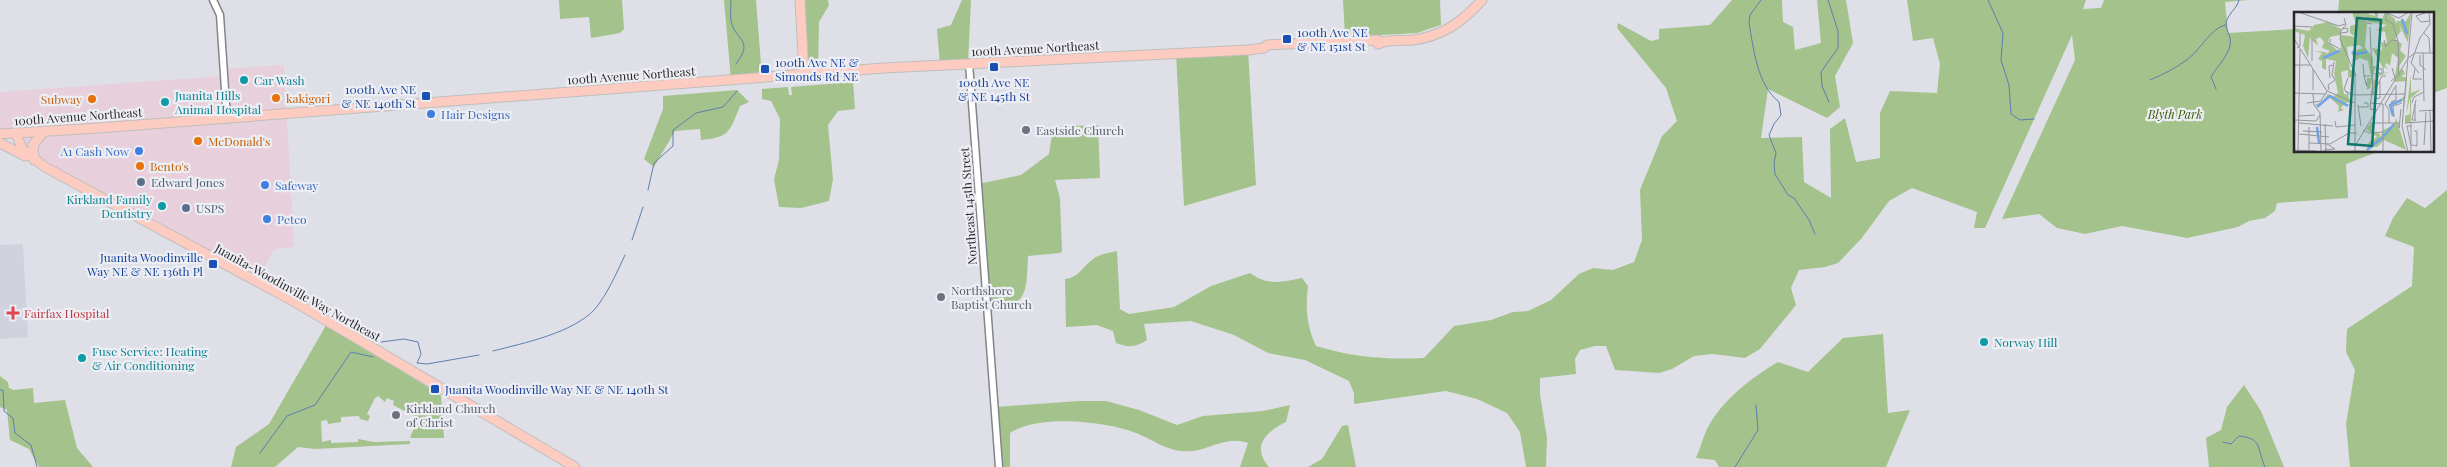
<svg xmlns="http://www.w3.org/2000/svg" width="2447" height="467" font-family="'Playfair Display',serif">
  <rect width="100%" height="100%" fill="#dfe0e7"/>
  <polygon fill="#e7d0db" points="284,65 294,247 274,249 257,282 34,161 16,133 0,134 0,92 223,76 223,69"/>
  <polygon fill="#d0d2de" points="23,244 28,337 0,339 0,245"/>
  <g fill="#a4c28b">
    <polygon points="559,0 622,0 624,29 620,33 591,38 589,17 560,19"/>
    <polygon points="724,0 756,0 762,77 731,80"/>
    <polygon points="801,0 828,0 829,5 819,22 818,70 809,70"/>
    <polygon points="962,0 971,0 968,63 940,65 937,29 951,25"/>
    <polygon points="1343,0 1440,0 1441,25 1417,33 1345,37"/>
    <path d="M1732,0H1782L1783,22L1793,27L1795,50L1821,43L1817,0H1846L1853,43L1835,76L1840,107L1827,118L1768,89L1761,138L1802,137L1804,182L1831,198L1830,129L1845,118L1856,162L1880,158V113L1890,91L1937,93L1940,64L1933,38L1913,41L1907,0H2086L2083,9L2101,8L2104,0H2249L2225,2L2228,33L2296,29V151H2380L2346,164L2348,198L2277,203L2275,211L2265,218L2249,221L2238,227L2187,238L2122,226L2085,234L2057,228L2039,214L2002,219L2075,60L2072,35L1985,228H1974L1977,212L1912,188L1889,201L1861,239L1838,263L1825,267L1799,270L1791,288L1796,305L1760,349L1745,358L1713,354L1694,356L1672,369L1659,373L1615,370L1606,346H1595L1580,350L1575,359L1576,374L1540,378V395L1547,438L1546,467H1526L1520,432L1507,413L1477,399L1446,391L1354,404V393L1349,381L1305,360L1268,353L1234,335L1191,321L1144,324L1147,340C1137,347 1128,348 1116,343L1113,331L1097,325L1066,327L1065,279C1080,277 1082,267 1093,259C1099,254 1110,253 1117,251L1120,309L1129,314L1174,307L1211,286L1250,273C1268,286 1281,282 1302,278L1308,286C1305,308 1307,327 1316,346C1352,357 1387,360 1424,358L1454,326L1491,320L1513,312L1528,311L1551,300L1579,274L1593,268L1613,270L1634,262L1642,240L1640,190L1662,136L1677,121L1666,88L1617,28L1618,23L1651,41L1659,39V29L1710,25Z"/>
    <polygon points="2339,0 2447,0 2447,88 2433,93 2433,14 2338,14"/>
    <polygon points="1248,50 1256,185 1184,206 1176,53"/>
    <polygon points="853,82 855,109 838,111 828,125 833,179 829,201 801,208 779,207 774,179 779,160 780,119 771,101 762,99 762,89 788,87 789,95 792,95 791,87"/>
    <path d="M737,90L749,102L740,106C730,131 729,138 701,140L700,129L675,131L654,167L644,159L663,109V96Z"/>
    <path d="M1098,125L1100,178L1055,180L1060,198L1062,251L1060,253L1028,256C1026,293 1029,305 988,312L978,184L1021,175L1049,154L1053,127Z"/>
    <polygon points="2447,190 2447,467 2350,467 2346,424 2355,370 2346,352 2347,329 2412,286 2414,247 2385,236 2393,218 2407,198 2425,208"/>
    <polygon points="328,322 408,369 405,373 441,395 444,438 410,438 418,418 393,405 394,401 387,398 385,402 378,396 375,398 367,414 370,416 368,421 360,419 359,416 341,417 341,422 328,424 327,420 321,421 322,442 331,440 331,443 358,442 358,439 374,442 410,441 410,444 315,449 298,447 275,467 231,467 236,447 269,424"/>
    <path d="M1883,334L1888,413L1910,410L1886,467H1719L1715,460L1696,458C1700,449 1703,438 1707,429C1722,400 1751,378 1778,362L1808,372L1843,338Z"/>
    <polygon points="0,376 8,382 9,388 14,390 33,388 34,403 65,400 77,448 93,467 39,467 29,449 10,440 7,410 0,407"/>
    <polygon points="2244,385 2261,411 2284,467 2209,467 2206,438 2221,430 2227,407"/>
    <path d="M1079,401H1106L1139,410L1177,425L1203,416L1263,411L1290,405L1286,422C1266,432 1251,446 1269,467H1240L1248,443C1223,434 1207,454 1182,451C1165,450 1152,439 1136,433C1106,421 1038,414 1010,433V467H999L995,407Z"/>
    <polygon points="1348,425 1356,467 1308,467 1322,459 1342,426"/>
  </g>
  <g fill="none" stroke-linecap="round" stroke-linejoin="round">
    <g stroke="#5c7eb1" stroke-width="1">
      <path d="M731,0C731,7 730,14 731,21C735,41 755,39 736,64"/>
      <path d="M1761,0L1750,15L1749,23C1754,51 1757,84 1779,102L1781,115L1774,124L1769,135L1776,153L1774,162L1775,174L1788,195L1794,198L1809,220L1815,234"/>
      <polyline points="1828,0 1838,31 1838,48 1821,72 1822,86 1829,102"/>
      <polyline points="1988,0 2003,33 2001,60 2009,85 2011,114 2020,120 2034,119"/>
      <path d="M2150,80C2164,74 2176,68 2188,59C2202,48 2210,29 2225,25"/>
      <path d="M2216,89L2211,77C2217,66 2233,52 2230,38C2229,34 2226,28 2226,24C2227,14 2237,9 2239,0"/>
      <polyline points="648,190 654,163 673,146 673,130 696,113 723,107 737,91"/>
      <polyline points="632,240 643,207"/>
      <polyline points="381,342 404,339 418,342 421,354 417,363 427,364 479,355"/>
      <path d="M493,351C524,343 573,333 595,309C608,293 616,274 625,255"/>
      <polyline points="0,390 3,390 4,411 13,418 15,433 31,445 37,467"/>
      <path d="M2223,442L2231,444L2239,436C2263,438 2257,450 2265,467"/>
      <polyline points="260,453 287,416 315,405 351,352 373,357"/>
      <polyline points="1735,467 1758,430 1756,405"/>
    </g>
    <defs>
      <g id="minor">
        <polyline points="213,0 220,15 227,119"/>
        <polyline points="969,63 999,467"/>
      </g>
      <g id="major">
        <polyline points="800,0 804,74"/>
        <path d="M1378,44C1388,39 1402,41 1413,40C1443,36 1462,22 1482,0"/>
        <polyline points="16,133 22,149 45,167 295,302 575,467"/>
        <polyline points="0,134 98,128 884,68 1248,50 1264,48 1267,45 1378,40 1382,42"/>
        <polyline points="0,143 25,156"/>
        <polyline points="34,160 33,145 44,131"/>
      </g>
    </defs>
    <use href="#minor" stroke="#84858b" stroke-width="9"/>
    <use href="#major" stroke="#bebebf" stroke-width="11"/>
    <use href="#minor" stroke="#fff" stroke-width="6"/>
    <use href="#major" stroke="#fdccc0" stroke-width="9"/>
  </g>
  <g fill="#1a4fb4" stroke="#ededf4" stroke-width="2">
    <rect x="1282" y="34" width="10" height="10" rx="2.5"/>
    <rect x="989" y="62" width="10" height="10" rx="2.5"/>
    <rect x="760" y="64" width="10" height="10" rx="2.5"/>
    <rect x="421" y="91" width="10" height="10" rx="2.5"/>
    <rect x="208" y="259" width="10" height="10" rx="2.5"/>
    <rect x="430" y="384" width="10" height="10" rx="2.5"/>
  </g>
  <g fill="#0f9aa8" stroke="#ededf4" stroke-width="2">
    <circle cx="244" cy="80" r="5"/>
    <circle cx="165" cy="102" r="5"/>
    <circle cx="162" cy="206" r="5"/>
    <circle cx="1984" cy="342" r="5"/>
    <circle cx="82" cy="358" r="5"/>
  </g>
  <g fill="#e8710a" stroke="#ededf4" stroke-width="2">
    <circle cx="276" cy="98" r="5"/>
    <circle cx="92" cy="99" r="5"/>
    <circle cx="198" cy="141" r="5"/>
    <circle cx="140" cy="166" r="5"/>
  </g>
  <g fill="#3f7fe0" stroke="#ededf4" stroke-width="2">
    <circle cx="431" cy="114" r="5"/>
    <circle cx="139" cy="151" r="5"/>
    <circle cx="265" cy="185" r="5"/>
    <circle cx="267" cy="219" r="5"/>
  </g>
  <g fill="#6b7280" stroke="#ededf4" stroke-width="2">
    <circle cx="1026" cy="130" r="5"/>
    <circle cx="941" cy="297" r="5"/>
    <circle cx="396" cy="415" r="5"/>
  </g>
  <g fill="#5c6f8a" stroke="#ededf4" stroke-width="2">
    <circle cx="141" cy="182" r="5"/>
    <circle cx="186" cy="208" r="5"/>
  </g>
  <path fill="#e0444e" stroke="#ededf4" stroke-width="2" d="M10.5 305.5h5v5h5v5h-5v5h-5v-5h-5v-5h5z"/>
  <g text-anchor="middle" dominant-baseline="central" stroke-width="4.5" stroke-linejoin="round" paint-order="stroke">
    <g font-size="12" fill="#164399" stroke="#ededf4" text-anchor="start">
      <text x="1297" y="32">100th Ave NE<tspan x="1297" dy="14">&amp; NE 151st St</tspan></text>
      <text x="775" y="62">100th Ave NE &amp;<tspan x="775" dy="14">Simonds Rd NE</tspan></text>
      <text x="994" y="82" text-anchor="middle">100th Ave NE<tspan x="994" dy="14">&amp; NE 145th St</tspan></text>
      <text x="416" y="89" text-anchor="end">100th Ave NE<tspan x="416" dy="14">&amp; NE 140th St</tspan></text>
      <text x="203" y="257" text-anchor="end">Juanita Woodinville<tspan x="203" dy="14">Way NE &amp; NE 136th Pl</tspan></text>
      <text x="445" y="389">Juanita Woodinville Way NE &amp; NE 140th St</text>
    </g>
    <g font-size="12" fill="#272729" stroke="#ededf4">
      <text transform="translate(1035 48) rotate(-3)">100th Avenue Northeast</text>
      <text transform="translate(631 75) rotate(-4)">100th Avenue Northeast</text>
      <text transform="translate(78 116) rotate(-4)">100th Avenue Northeast</text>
      <text transform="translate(968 206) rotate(-94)">Northeast 145th Street</text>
      <text transform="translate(298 292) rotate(29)">Juanita-Woodinville Way Northeast</text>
    </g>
    <g font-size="12" fill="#0d838f" stroke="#ededf4" text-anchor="start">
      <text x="254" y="80">Car Wash</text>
      <text x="175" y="95">Juanita Hills<tspan x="175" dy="14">Animal Hospital</tspan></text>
      <text x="152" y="199" text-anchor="end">Kirkland Family<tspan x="152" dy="14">Dentistry</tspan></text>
      <text x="1994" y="342">Norway Hill</text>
      <text x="92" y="351">Fuse Service: Heating<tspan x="92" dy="14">&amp; Air Conditioning</tspan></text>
    </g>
    <g font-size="12" fill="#c56008" stroke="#ededf4" text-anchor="start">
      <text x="286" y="98">kakigori</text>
      <text x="82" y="99" text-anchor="end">Subway</text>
      <text x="208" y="141">McDonald's</text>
      <text x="150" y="166">Bento's</text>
    </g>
    <g font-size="12" fill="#366cbe" stroke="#ededf4" text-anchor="start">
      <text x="441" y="114">Hair Designs</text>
      <text x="129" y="151" text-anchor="end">A1 Cash Now</text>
      <text x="275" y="185">Safeway</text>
      <text x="277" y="219">Petco</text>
    </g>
    <g font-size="12" font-style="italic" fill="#375c00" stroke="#ededf4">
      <text x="2175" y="114">Blyth Park</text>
    </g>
    <g font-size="12" fill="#5b616d" stroke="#ededf4" text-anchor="start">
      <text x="1036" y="130">Eastside Church</text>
      <text x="951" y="290">Northshore<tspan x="951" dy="14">Baptist Church</tspan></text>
      <text x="406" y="408">Kirkland Church<tspan x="406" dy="14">of Christ</tspan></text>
    </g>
    <g font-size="12" fill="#4e5e75" stroke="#ededf4" text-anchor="start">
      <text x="151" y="182">Edward Jones</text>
      <text x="196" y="208">USPS</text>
    </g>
    <g font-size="12" fill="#be3a42" stroke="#ededf4" text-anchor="start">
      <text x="24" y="313">Fairfax Hospital</text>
    </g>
  </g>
  <g transform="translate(2294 12)">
    <rect width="140" height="140" fill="#dfe0e7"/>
    <path d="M58,0H66L73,12L71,35L79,46V54L87,55L81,56L76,76L73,78V66H77L74,49L66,46L61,49L57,40L69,36L65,33L53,35L56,58H61V63L54,66V58L47,60L49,76L50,82L59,83H54L56,90L51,91L61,95L50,92L47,96L50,98L44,100L45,94L35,85L26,94L20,93L28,90L34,82L39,85L44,81L40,62L42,49L32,47V58L28,56V49L24,47L28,41L20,39L32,40V42L36,39L28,36L30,30L26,25L22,27L24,34L16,26L14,46L9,34L11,23L0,19V16L15,19L20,13L34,10L47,17V23L62,25L56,21V14L62,12ZM46,23L47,36L44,39L34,30L36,25ZM68,0L81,4L80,0H84V6L88,7L91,0L100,6L103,12V9H112L117,0L114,31L105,12L107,19L101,27L108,32L106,38L112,44L105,54V60L109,57L111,62L107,64L113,66L112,81L110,96L109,88L99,92L98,104L97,90L106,88L111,83L112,69L100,70L104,46L98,41L96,54L93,51L91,53L94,57L90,55V61L95,60L85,64L80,79L85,83H79L80,67L83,68L81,64L89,61V56L78,36L88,38L87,30L93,31L91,20L82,18L93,13L74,10ZM117,62V81L127,77L117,86V111H111V104L116,102V86L112,103ZM102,106L112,138L90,128L83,135L76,134L72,140L75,130L83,125L72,117L75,113L79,111V119L86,122V127L89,118L100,113Z" fill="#a4c28b" fill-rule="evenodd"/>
    <path fill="none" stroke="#72a3eb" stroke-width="2.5" d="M108,7L113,22M58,40L62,42L73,40M29,46L45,39M23,95L36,84L54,94M99,104L96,93L108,88M23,115L25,131M90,124L100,112M73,138L89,125"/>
    <path fill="none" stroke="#95969b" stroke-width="1" d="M4,0L45,14L51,12M67,0L73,11L78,12M90,0L105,6L115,0M134,0L122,4L127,10L136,9M92,2V8L99,12L104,29M50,6L52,13L47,18L46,27L62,64M0,14L18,15M76,15L79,83M47,21L54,20L53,16L48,17M130,21L135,26L136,41M0,27L33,79L61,91M18,27V49M37,27L35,31L46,37M90,28L92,35L98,28L104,29M104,29L105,64M3,36L6,34V21M129,41L130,89M126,43V53L132,58M113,47L121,41H140M69,52L70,64H76M0,53H17M121,57L119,67H128M125,61L117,51L126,26L136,12L135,0M80,62L88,61V57H82L85,61M70,64L73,74L71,69M36,66L35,54L39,53M54,66L50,77L55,83M79,69L76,97L83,98M97,69L101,66L98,56M19,78V57M35,78L34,73L41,68L38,63L40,50M81,78L88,64H92M51,79L60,83L111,82M0,81L32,82L33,79M19,82L20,93L26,101L27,140M80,87L86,86V69M122,88L118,108H122M97,90L102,88V73M13,91L27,89L31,82M76,91L89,92V139M118,91L120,85L130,80M64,93L67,114M65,95H74V91H70M136,98L137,139M125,99L140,98M5,104L21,103M100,105L99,94L108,91M0,108L22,109L26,103M41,109L42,115L61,113M121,109V92M5,111L39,114M76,111H106M95,111V98L91,92L101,75M111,111L140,109M117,111V139M31,112L32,140M105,112V116L107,97M117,114H113L117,134M69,118L75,121L89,120M9,119L28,120M5,122L35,125M15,131L36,132L55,121H63M118,133L123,134V119H120M130,133L132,100M61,134L113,48M0,138L22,139M30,138L41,137L33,132M61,139L116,140M4,140L6,37M15,140V115M45,140L61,139M61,140V61M114,140L108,114L118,0M117,140L140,139"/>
    <path fill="#0f766e" fill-opacity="0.15" stroke="#0f766e" stroke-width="2.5" d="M63,6L87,8L78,134L54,132Z"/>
    <rect width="140" height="140" fill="none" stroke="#272729" stroke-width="2.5"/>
  </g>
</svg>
